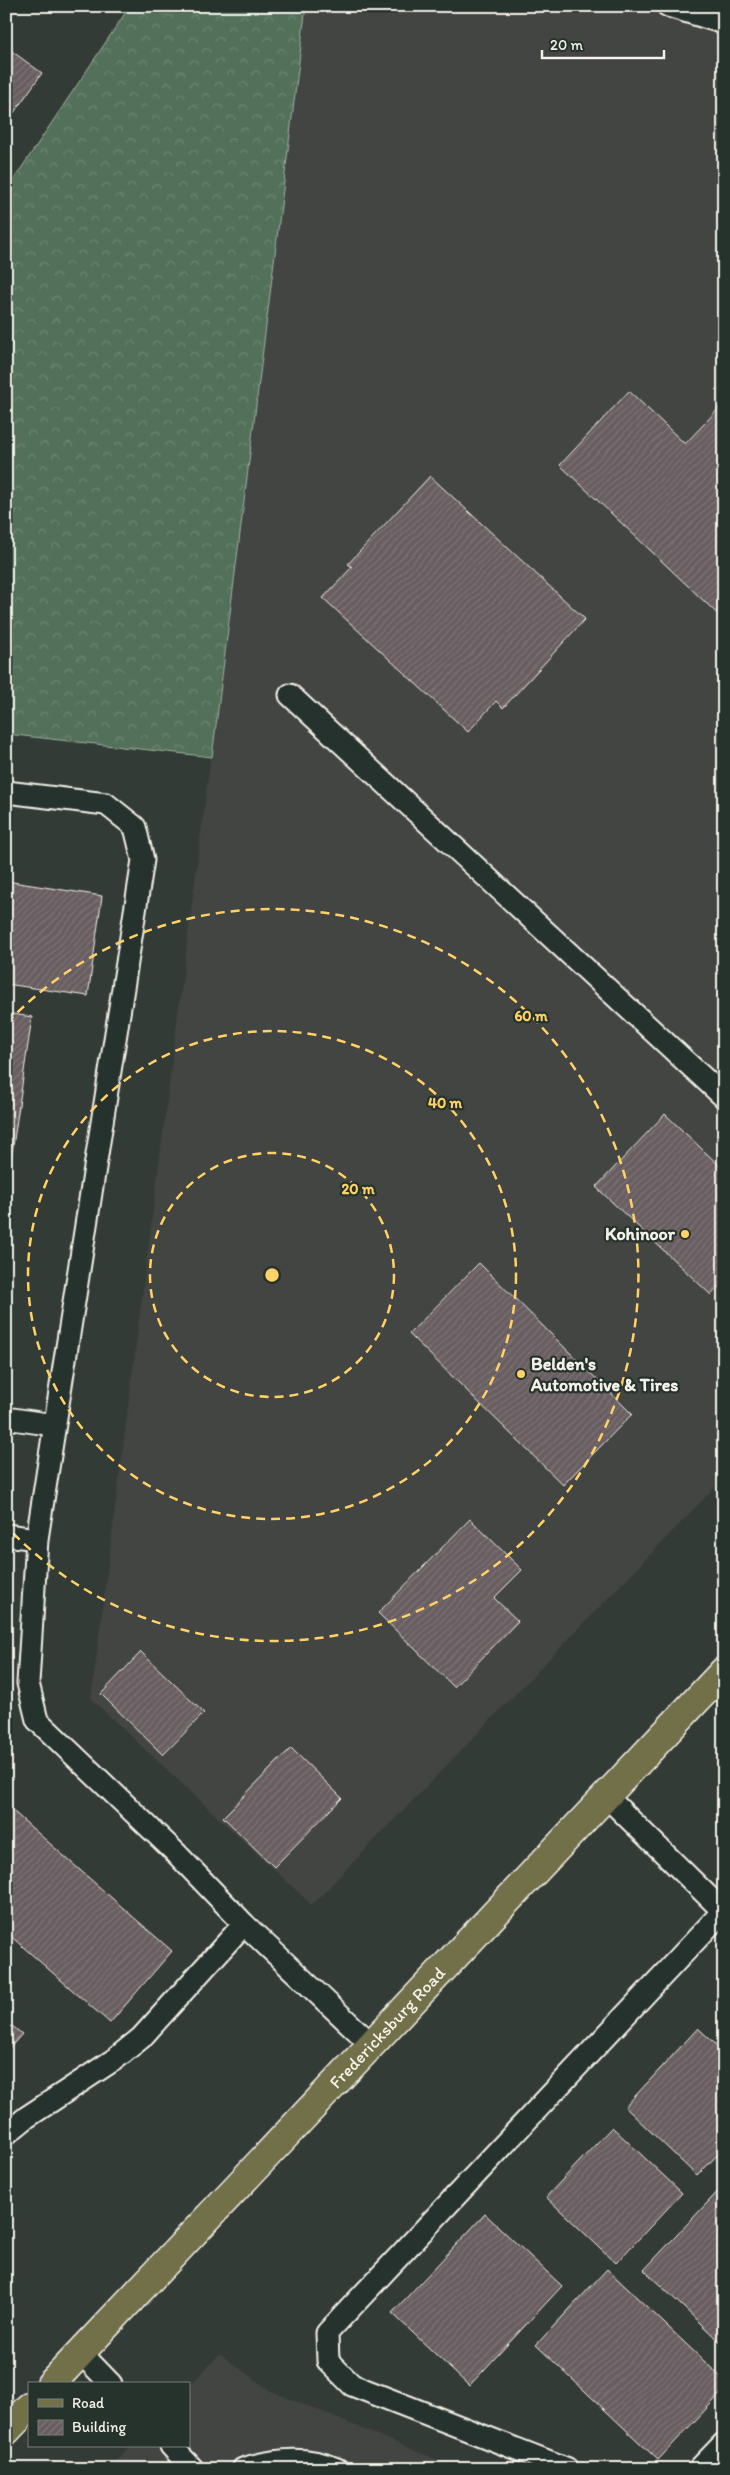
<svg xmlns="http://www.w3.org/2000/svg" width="730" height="2475" font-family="Itim,sans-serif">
  <defs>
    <pattern id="forest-crowns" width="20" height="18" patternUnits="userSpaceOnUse" patternTransform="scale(1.25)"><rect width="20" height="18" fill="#52715a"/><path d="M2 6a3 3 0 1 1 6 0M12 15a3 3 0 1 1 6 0" fill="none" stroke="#6c8672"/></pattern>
    <pattern id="building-hatch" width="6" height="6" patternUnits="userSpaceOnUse" patternTransform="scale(1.25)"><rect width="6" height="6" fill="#685d60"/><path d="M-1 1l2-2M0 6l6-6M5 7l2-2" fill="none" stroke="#7e7577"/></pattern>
  </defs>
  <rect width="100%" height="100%" fill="#333b37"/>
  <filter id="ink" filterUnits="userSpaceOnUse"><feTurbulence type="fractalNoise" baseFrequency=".02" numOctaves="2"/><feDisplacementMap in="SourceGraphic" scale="10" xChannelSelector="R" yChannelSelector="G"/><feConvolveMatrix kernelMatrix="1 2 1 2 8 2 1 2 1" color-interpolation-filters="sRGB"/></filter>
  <g filter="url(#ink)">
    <g fill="#434543">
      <polygon points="306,6 724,6 724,1478 312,1905 91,1699"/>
      <polygon points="220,2354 269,2390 459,2469 108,2469 130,2446 189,2446 189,2386"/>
    </g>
    <polygon fill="url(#forest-crowns)" stroke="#a3b1a1" points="130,6 306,6 212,757 6,734 6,191"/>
    <g fill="url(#building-hatch)" stroke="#f4f1e8">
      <polygon points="6,47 42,73 6,124"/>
      <polygon points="629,391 685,444 724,403 724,620 560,465"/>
      <polygon points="430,476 585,619 503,708 496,701 468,732 323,598 352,567 348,564"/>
      <polygon points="6,881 102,896 88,996 6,984"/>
      <polygon points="6,1013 32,1017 6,1194"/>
      <polygon points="665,1114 724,1170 724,1281 711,1295 596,1187"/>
      <polygon points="479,1263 632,1414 563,1485 409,1334"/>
      <polygon points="470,1519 522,1570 494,1598 518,1621 454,1687 378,1613"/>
      <polygon points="141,1652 204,1713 163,1755 101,1694"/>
      <polygon points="291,1748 342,1798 274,1867 223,1817"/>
      <polygon points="6,1805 172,1951 110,2023 6,1932"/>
      <polygon points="6,2021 22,2034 6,2052"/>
      <polygon points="698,2028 724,2052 724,2148 697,2176 625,2107"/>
      <polygon points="612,2127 682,2193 616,2263 546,2197"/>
      <polygon points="724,2185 724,2338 720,2342 644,2270"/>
      <polygon points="485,2214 562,2286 469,2386 392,2313"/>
      <polygon points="607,2269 724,2380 724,2390 658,2460 536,2345"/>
    </g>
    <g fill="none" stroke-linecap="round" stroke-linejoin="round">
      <defs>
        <g id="service">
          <polyline points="668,6 724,23"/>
          <polyline points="290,695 724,1097"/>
          <polyline points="6,792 106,804 135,827 143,860 37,1539 28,1683 37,1720 175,1852 244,1924 371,2044"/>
          <polyline points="6,1418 54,1425"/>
          <polyline points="6,1535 37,1539"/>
          <polyline points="606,1796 723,1911"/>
          <polyline points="6,2134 27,2117 115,2059 141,2038 244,1924"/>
          <polyline points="80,2352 111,2384"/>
          <polyline points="171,2446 193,2469"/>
          <path d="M243,2469C274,2459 308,2456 337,2469"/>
          <polyline points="568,2469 352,2385 328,2361 327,2333 724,1910"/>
          <polyline points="699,2469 724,2443"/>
        </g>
        <g id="primary">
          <path id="s1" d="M51,2384L724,1671"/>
          <polyline points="6,2431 29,2407"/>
        </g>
      </defs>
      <use href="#service" stroke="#f4f1e8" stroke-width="25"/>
      <use href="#primary" stroke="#f4f1e8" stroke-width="31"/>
      <use href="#service" stroke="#26332d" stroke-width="21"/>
      <use href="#primary" stroke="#71704a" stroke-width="28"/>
    </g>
  </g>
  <g fill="none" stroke="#ffd166" stroke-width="2.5" stroke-dasharray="9 6">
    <circle cx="272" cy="1275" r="122"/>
    <circle cx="272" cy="1275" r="244"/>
    <path d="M7 1023A366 366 0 1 1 7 1527"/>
  </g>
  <g fill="#ffd166" stroke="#26332d" stroke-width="2">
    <circle cx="685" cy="1234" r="5"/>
    <circle cx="521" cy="1374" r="5"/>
  </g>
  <g text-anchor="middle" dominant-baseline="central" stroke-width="4.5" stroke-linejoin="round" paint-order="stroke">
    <g font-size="18" font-weight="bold" fill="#f4f1e8" stroke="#26332d" text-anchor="end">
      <text x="675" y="1234">Kohinoor</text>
      <text x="531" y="1364" text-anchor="start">Belden's<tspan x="531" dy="21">Automotive &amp; Tires</tspan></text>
    </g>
    <g font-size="18" fill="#f4f1e8" stroke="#26332d">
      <text stroke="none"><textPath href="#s1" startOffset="490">Fredericksburg Road</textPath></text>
    </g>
  </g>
  <circle cx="272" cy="1275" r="8" fill="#ffd166" stroke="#26332d" stroke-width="2.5"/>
  <g font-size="15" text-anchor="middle" font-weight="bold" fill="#ffd166" stroke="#26332d" stroke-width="4.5" stroke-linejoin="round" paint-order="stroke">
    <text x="531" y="1021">60 m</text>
    <text x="445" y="1108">40 m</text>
    <text x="358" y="1194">20 m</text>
  </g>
  <rect width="730" height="2475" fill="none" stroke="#26332d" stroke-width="25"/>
  <rect x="12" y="12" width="705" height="2450" fill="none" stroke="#f4f1e8" stroke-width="2" filter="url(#ink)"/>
  <rect x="28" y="2382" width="162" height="65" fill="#26332d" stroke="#787f78"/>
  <rect x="38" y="2399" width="25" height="8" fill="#71704a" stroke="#787f78"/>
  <text x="72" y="2408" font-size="15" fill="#f4f1e8">Road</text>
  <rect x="38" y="2420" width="25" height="15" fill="url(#building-hatch)" stroke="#787f78"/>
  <text x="72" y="2432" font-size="15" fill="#f4f1e8">Building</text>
  <path d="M542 50v8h122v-8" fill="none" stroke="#f4f1e8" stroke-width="2.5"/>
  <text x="550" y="50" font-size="15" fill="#f4f1e8" stroke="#26332d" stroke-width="4" paint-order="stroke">20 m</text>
</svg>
